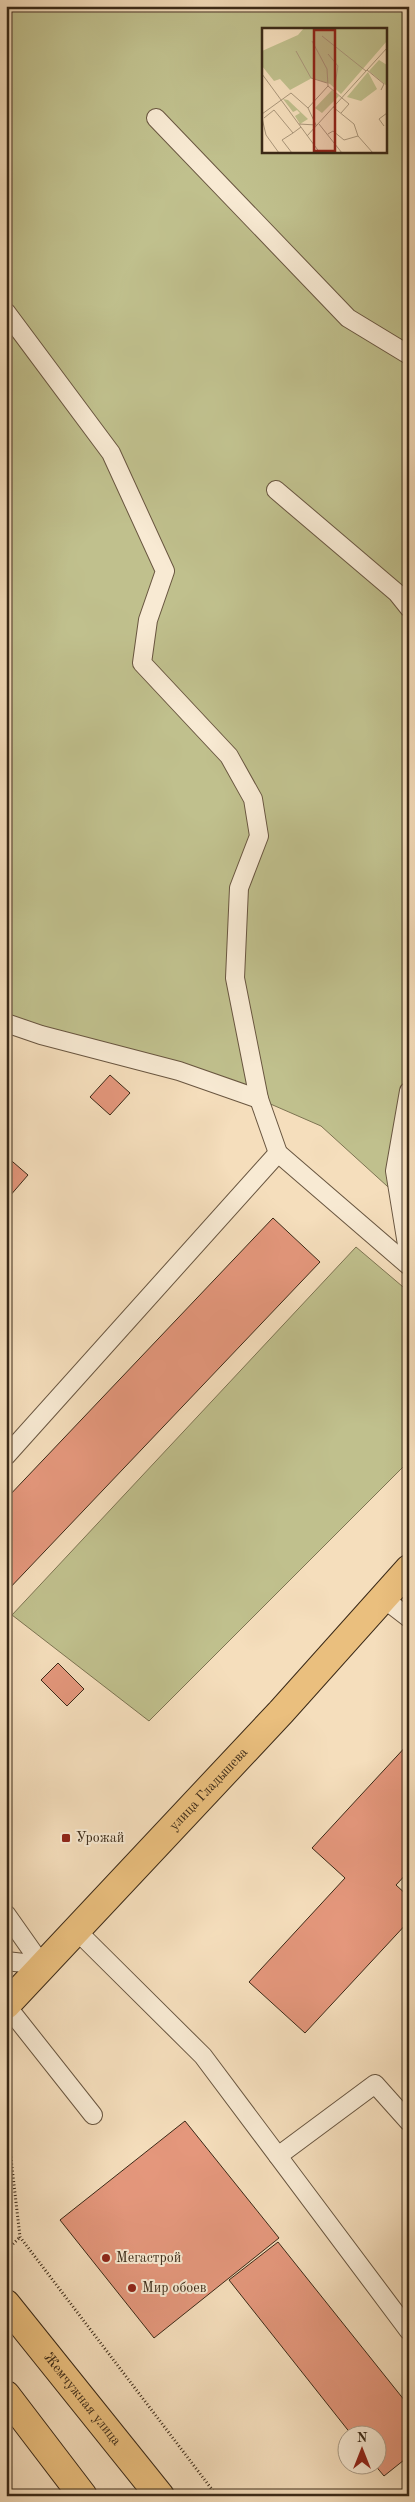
<svg xmlns="http://www.w3.org/2000/svg" width="415" height="2502" font-family="'Old Standard TT',serif">
  <rect width="100%" height="100%" fill="#f5debc"/>
  <filter id="stains"><feTurbulence type="fractalNoise" baseFrequency=".004" numOctaves="4"/><feColorMatrix values="0 0 0 0 .2 0 0 0 0 .09 0 0 0 0 .02 0 0 0 .5 -.17"/></filter>
  <radialGradient id="worn" r=".72"><stop offset=".6" stop-color="#630" stop-opacity="0"/><stop offset="1" stop-color="#630" stop-opacity=".3"/></radialGradient>
  <g fill="#c0c08d" stroke="#7d7452" fill-rule="evenodd">
    <path d="M6,6H409V1206L321,1126L259,1099L6,1023ZM264,29H386V151H264Z"/>
    <polygon points="356,1247 409,1292 409,1461 149,1721 12,1615"/>
  </g>
  <g fill="#e4977c" stroke="#3a2917">
    <polygon points="110,1075 130,1093 110,1115 90,1097"/>
    <polygon points="6,1156 28,1175 9,1197 6,1195"/>
    <polygon points="273,1218 320,1262 6,1592 6,1499"/>
    <polygon points="58,1663 84,1689 67,1706 41,1680"/>
    <polygon points="409,1743 409,1871 396,1885 409,1897 409,1921 305,2033 249,1982 345,1878 312,1848"/>
    <polygon points="185,2121 279,2238 154,2338 60,2220"/>
    <polygon points="278,2242 409,2406 409,2456 384,2476 374,2464 378,2464 378,2434 351,2434 229,2280"/>
  </g>
  <g fill="none" stroke-linecap="round" stroke-linejoin="round">
    <defs>
      <g id="lane">
        <polyline points="156,118 348,318 409,355"/>
        <polyline points="6,312 111,453 165,571 148,620 142,663 229,756 253,799 259,836 239,888 235,978 259,1099 278,1153"/>
        <polyline points="276,490 397,593 409,608"/>
        <polyline points="6,1023 41,1035 179,1071 259,1099"/>
        <polyline points="409,1091 395,1171 409,1257"/>
        <polyline points="6,1456 278,1153 409,1266"/>
        <polyline points="383,1598 409,1618"/>
        <polyline points="6,1914 42,1965 6,1961"/>
        <polyline points="75,1929 203,2056 409,2331"/>
        <polyline points="6,2005 93,2115"/>
        <polyline points="278,2156 375,2084 409,2122"/>
      </g>
      <g id="primary">
        <path id="s1" d="M6,2005L281,1712L409,1569"/>
        <path id="s2" d="M6,2304L160,2496"/>
        <polyline points="6,2395 83,2496"/>
      </g>
    </defs>
    <use href="#lane" stroke="#695640" stroke-width="20"/>
    <use href="#primary" stroke="#3a2917" stroke-width="30"/>
    <g stroke="#3a2917" stroke-width="3" stroke-dasharray="1 2.5" stroke-linecap="butt">
      <polyline points="6,2115 20,2237 217,2496"/>
      <polyline points="8,2249 20,2237"/>
    </g>
    <use href="#lane" stroke="#f8ead3" stroke-width="18"/>
    <use href="#primary" stroke="#eabf7e" stroke-width="28"/>
  </g>
  <g fill="#8f2418" stroke="#f8ead3" stroke-width="2">
    <rect x="61" y="1833" width="10" height="10" rx="2.5"/>
    <circle cx="106" cy="2258" r="5"/>
    <circle cx="132" cy="2288" r="5"/>
  </g>
  <g text-anchor="middle" dominant-baseline="central" stroke-width="4" stroke-linejoin="round" paint-order="stroke">
    <g font-size="14" fill="#3a2917" stroke="#f8ead3">
      <text stroke="none"><textPath href="#s1" startOffset="296">улица Гладышева</textPath></text>
      <text stroke="none"><textPath href="#s2" startOffset="122">Жемчужная улица</textPath></text>
    </g>
    <g font-size="14" fill="#3a2917" stroke="#f8ead3" text-anchor="start">
      <text x="76" y="1838">Урожай</text>
      <text x="116" y="2258">Мегастрой</text>
      <text x="142" y="2288">Мир обоев</text>
    </g>
  </g>
  <g transform="translate(262 28)">
    <rect width="125" height="125" fill="#f5debc"/>
    <path d="M42,0H125V13L79,66L68,56L50,50L28,62L18,51L12,53L0,38V23L36,7ZM117,32L125,37V58L107,43ZM106,44L115,61L99,73L85,69ZM70,62L77,68L60,85L53,80ZM21,71L26,72L46,91L38,96L33,88L38,85L35,82L31,84Z" fill="#c0c08d"/>
    <path fill="none" stroke="#aa967a" stroke-width="1" d="M60,8L104,43M50,13L65,41L66,58M34,23L49,50L65,55M66,26L76,38L72,63M105,42L122,56L119,62M0,46L58,125M71,79L92,96L96,108L111,125M0,86L29,65L46,80M0,90L4,107L17,125M2,90L12,82L31,105L39,99M37,96L54,97L46,80L66,58L87,76L79,85M57,96L80,125M122,98L117,91L125,85M66,106L71,103L82,112L96,108M45,108L125,20M30,125L20,112L31,105"/>
    <path fill="#8f2418" fill-opacity="0.15" stroke="#8f2418" stroke-width="2.5" d="M52,2H73V123H52Z"/>
    <rect width="125" height="125" fill="none" stroke="#3a2917" stroke-width="2.5"/>
  </g>
  <rect width="415" height="2502" fill="none" stroke="#f5debc" stroke-width="25"/>
  <rect x="8" y="8" width="400" height="2487" fill="none" stroke="#3a2917" stroke-width="2.5"/>
  <rect x="12" y="12" width="390" height="2477" fill="none" stroke="#3a2917"/>
  <g transform="translate(362 2450)"><circle r="24" fill="#f8ead3" stroke="#ac9d88"/>
  <path d="M0-4L9 19L0 12L-9 19Z" fill="#8f2418"/>
  <text y="-8" font-size="14" font-weight="bold" text-anchor="middle" fill="#3a2917">N</text>
  </g>
  <rect width="100%" height="100%" filter="url(#stains)"/>
  <rect width="100%" height="100%" fill="url(#worn)"/>
</svg>
